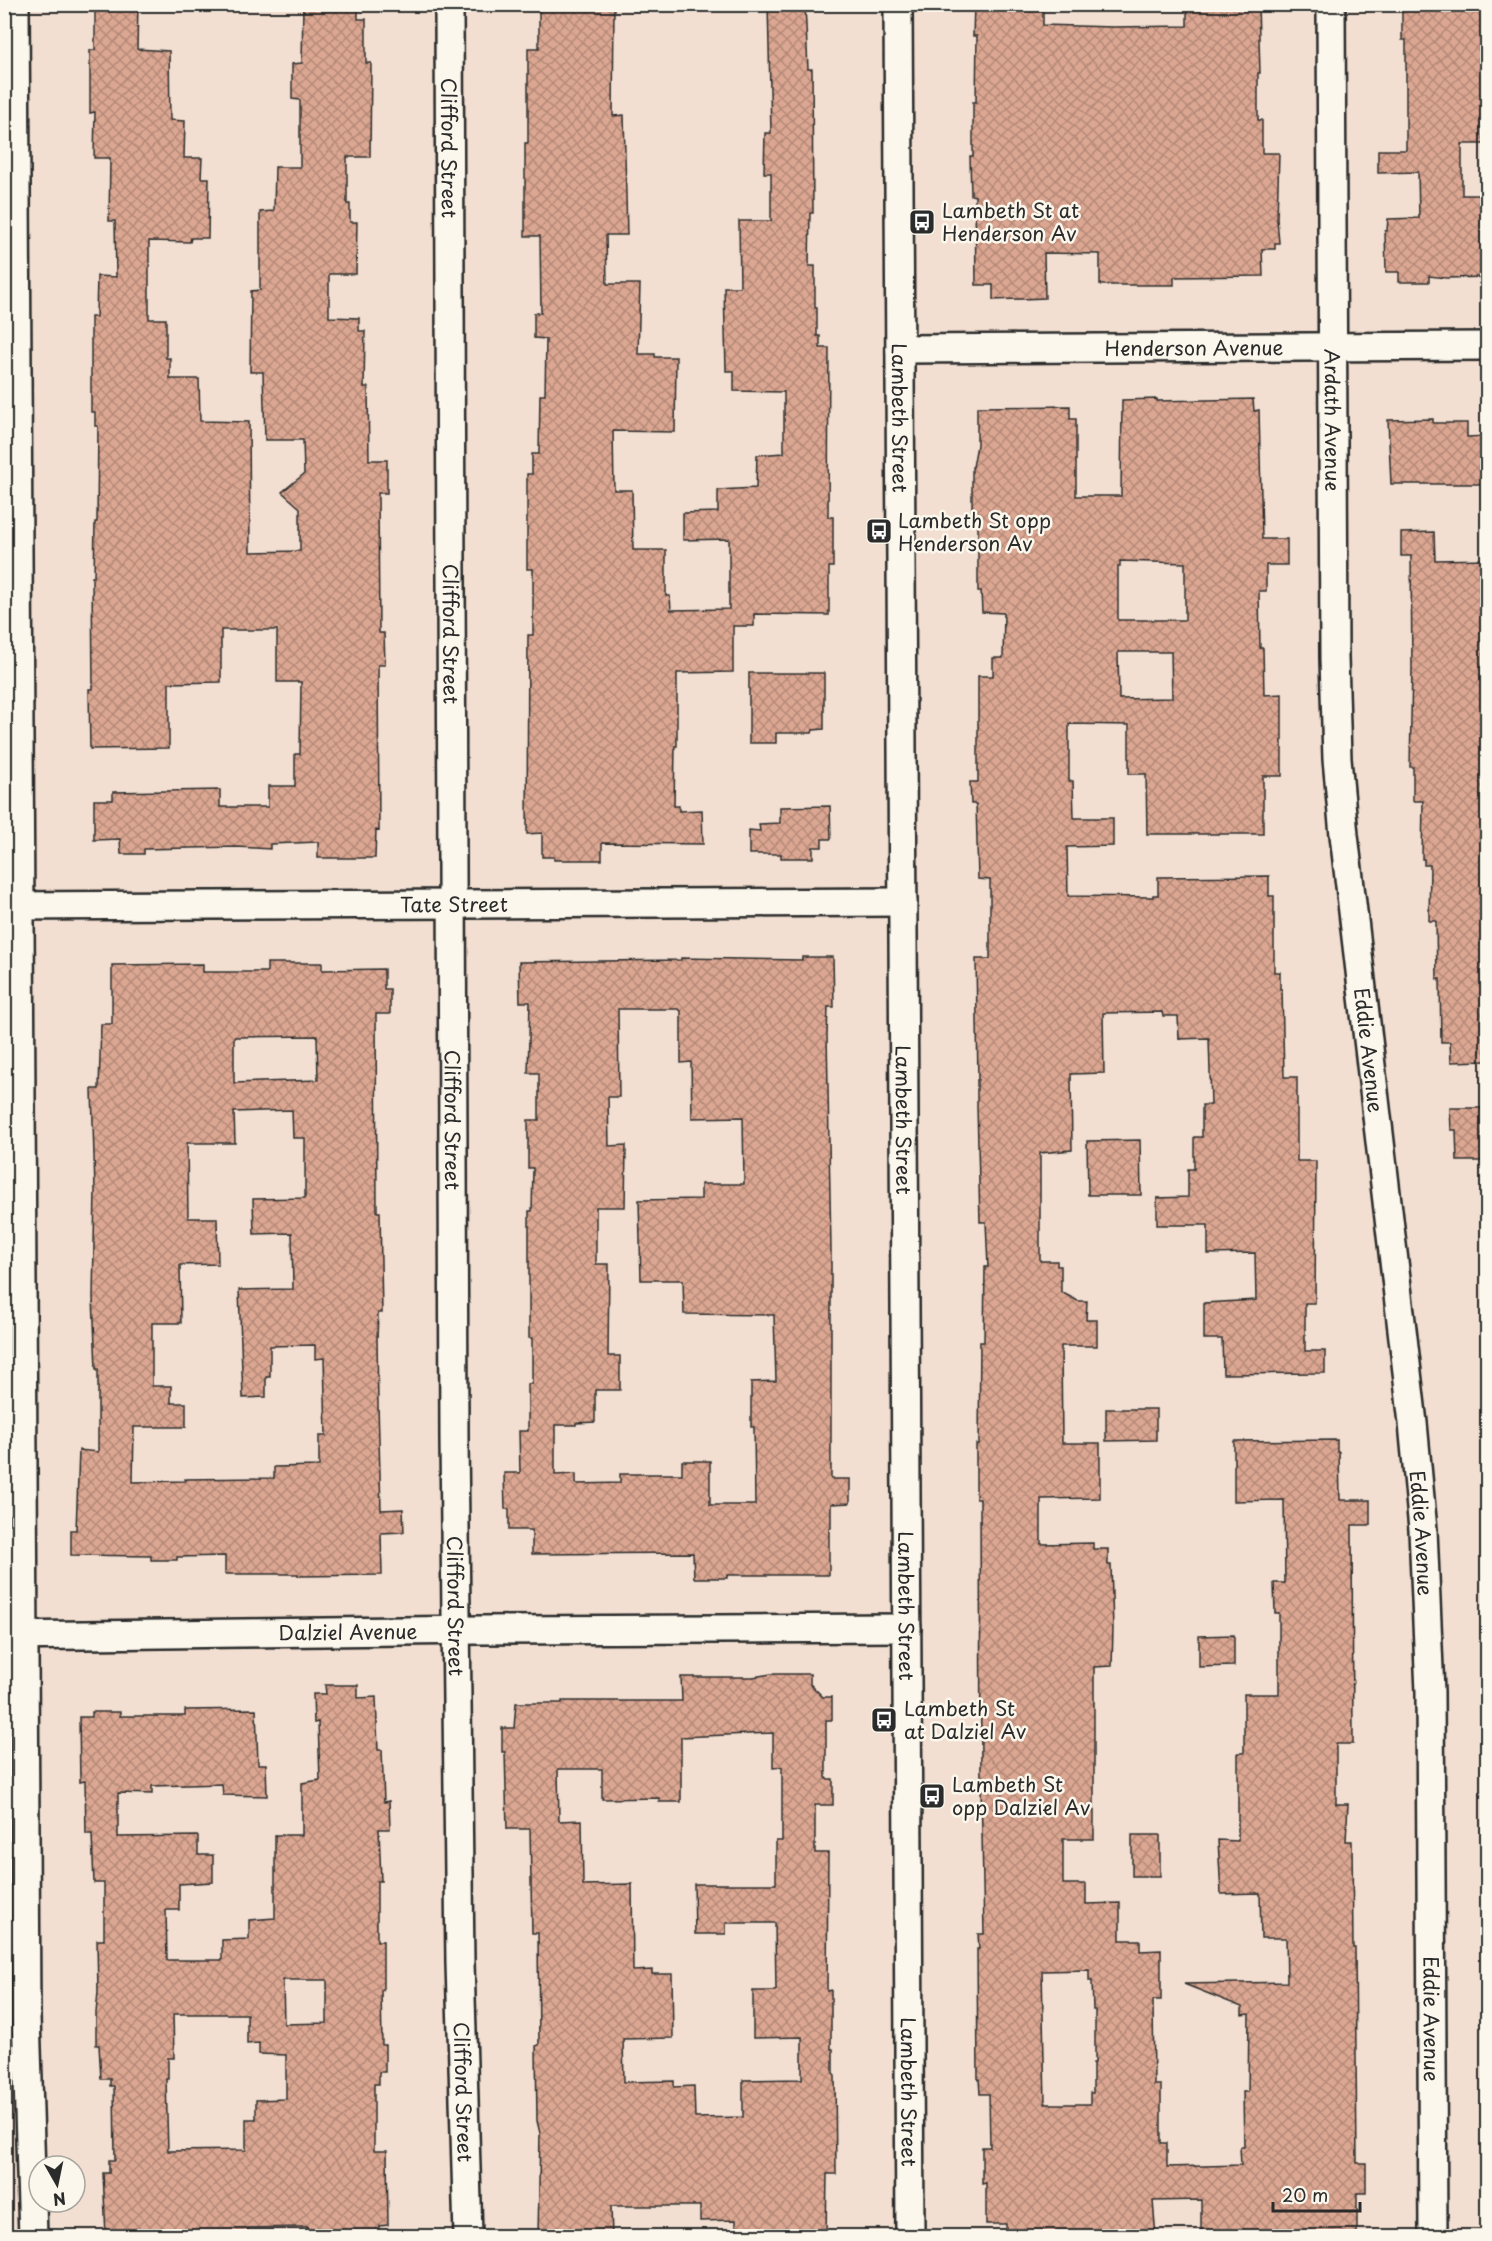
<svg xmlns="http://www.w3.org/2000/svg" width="1492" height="2241" font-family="'Playpen Sans',sans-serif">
  <defs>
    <pattern id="building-cross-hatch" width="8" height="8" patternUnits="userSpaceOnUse" patternTransform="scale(1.5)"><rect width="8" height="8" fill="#dca792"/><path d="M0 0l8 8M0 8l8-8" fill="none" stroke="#b38877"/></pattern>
  </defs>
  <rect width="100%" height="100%" fill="#f2dfd1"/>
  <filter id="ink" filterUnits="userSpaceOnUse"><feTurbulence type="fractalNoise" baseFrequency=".0167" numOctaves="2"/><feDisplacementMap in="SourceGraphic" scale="12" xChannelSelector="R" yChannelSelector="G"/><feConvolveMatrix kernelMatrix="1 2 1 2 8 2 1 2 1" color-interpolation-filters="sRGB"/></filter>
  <g filter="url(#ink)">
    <g fill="url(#building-cross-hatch)" stroke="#2b2b2b" stroke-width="1.5" fill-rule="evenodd">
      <polygon points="99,4 138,4 137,49 169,51 170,120 185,121 184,158 202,158 201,178 209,178 208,238 191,238 190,242 149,241 149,319 166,319 166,358 170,358 170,379 199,379 200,421 249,422 250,552 300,551 300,508 282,492 304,474 303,440 265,440 263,372 250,372 251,291 260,290 260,212 274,211 275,167 300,167 300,100 292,99 292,64 302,63 303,4 358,4 358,19 366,19 366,63 371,63 370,157 347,157 347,204 350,204 350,222 357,222 356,274 329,274 329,317 359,318 359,331 365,331 364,387 368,387 369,460 387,460 387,493 378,493 379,633 384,633 385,665 378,665 379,831 376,830 375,858 318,858 318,842 270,844 270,849 237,847 144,849 144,854 121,854 120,839 94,840 94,800 113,800 113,792 220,790 220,807 268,807 268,786 295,786 295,754 300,754 301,682 277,682 277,630 221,630 221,682 169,683 169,748 90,749 89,689 93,689 92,577 94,577 95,522 97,522 98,426 95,426 95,412 91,412 91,317 96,317 97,276 116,277 115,221 109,221 110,158 94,158 95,112 90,113 90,50 95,50 95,10 98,10"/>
      <polygon points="539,4 614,4 613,116 624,115 627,235 606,235 607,284 640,284 638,354 655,354 655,357 676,357 675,432 613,431 614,490 632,490 633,550 666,550 666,596 670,596 671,610 729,609 729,539 683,540 683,513 718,512 718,490 756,488 757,455 784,453 784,392 734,391 734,371 726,371 724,287 740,287 739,221 771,221 771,173 764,173 765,133 771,133 768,4 805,4 808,69 812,69 813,213 810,213 809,266 815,266 815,308 817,308 817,336 820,336 820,348 829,348 828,517 833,517 833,567 829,567 829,615 754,614 754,626 733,626 733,672 677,673 677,746 675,746 674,806 679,806 679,811 702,810 703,844 602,843 602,860 554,860 554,857 542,857 542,833 527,834 528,635 533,635 533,569 527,569 527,474 532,474 532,454 539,454 540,395 545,395 546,339 534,338 534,313 541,313 540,236 525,236 525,143 528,143 528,48 539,48"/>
      <polygon points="974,4 1043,4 1043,25 1113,27 1187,26 1187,4 1258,4 1260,73 1258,73 1258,120 1262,120 1262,153 1279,153 1277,219 1279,243 1275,243 1275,249 1262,249 1263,276 1174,277 1174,285 1100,285 1100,254 1044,253 1045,298 993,300 993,285 976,285 975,196 971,195 970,156 973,156 973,102 976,102 977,36 973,36"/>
      <polygon points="1402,4 1485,4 1484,105 1488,105 1488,131 1485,130 1485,144 1462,144 1462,195 1486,195 1488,277 1446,278 1429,276 1429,282 1399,282 1399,272 1386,272 1385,231 1387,231 1388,219 1419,218 1418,172 1378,173 1378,150 1406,150 1406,40 1402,40"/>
      <path d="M1157,399V401L1253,399L1254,411L1259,410L1262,539H1287V565H1266V591H1259L1260,648H1263L1264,695L1282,694V776H1263V834H1147L1146,774H1129V725L1069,724V781H1073L1074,818H1113V846L1067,847L1068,896L1153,897V895H1158V877L1269,876V896H1274V972H1280V989H1282L1284,1077H1297V1161H1316L1315,1303H1305V1351H1325V1373L1223,1374L1222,1339H1204V1303L1256,1300L1255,1253L1208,1254V1225H1157V1198L1188,1197V1169H1194V1137H1202V1105H1211L1209,1038L1179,1039L1178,1016H1163L1162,1012L1103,1013L1104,1073L1071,1074L1072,1150L1040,1153V1261H1057V1266H1061V1292L1078,1301H1087L1086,1320H1097V1346H1061L1062,1443H1100V1498L1041,1499V1544L1093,1543V1549H1108V1565H1111L1113,1628L1112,1666L1094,1667V1839H1063V1884H1086V1904L1120,1903V1940H1140V1951L1161,1950V2000H1153L1154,2085H1161V2143H1167V2167L1241,2165L1240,2147H1244L1243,2092H1248L1249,2014L1242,2015V2007L1184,1984L1287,1982L1286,1938H1261L1260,1893L1221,1894L1218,1840L1238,1841V1753H1244V1694H1279V1613H1275L1274,1583H1285L1284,1500L1234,1501V1441L1337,1440V1452H1339L1340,1500H1370V1525H1352L1353,1744H1336V1804H1348L1346,1841H1352L1353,1948H1355L1357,2163H1366V2193H1357V2236H1296V2230L1252,2232V2236H1201V2200L1153,2201L1156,2236H1006V2224H986V2183L982,2184V2147H990L989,2094H980L979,2079H978L977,1949H979L978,1934H984L981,1783L980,1499H976V1444H979L980,1342H984L985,1267H988L986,1222H980L977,1106V1080H978L976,959H990V880L978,879L976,804H971L970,782H978V676H993V658H1003L1004,613L982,612L981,591H978V514H972V467H973L977,445V407L1070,406V419H1076V496H1121L1122,400ZM1120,561L1185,563V620H1118V566H1120ZM1118,652H1171L1172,698L1119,699ZM1089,1970V1981H1092L1093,2010H1095V2063H1093V2093H1090V2104H1045L1042,1971Z"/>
      <polygon points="1433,419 1433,423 1467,423 1467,437 1488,436 1488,484 1391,484 1388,420"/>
      <polygon points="1434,532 1435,560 1488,559 1488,1061 1451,1062 1450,1042 1441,1042 1440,979 1437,979 1436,921 1429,921 1430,865 1424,865 1424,859 1422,859 1423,801 1413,801 1413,767 1410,767 1412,668 1411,556 1401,556 1401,533"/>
      <polygon points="749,673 824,673 824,729 813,730 812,733 776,733 776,743 749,743"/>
      <polygon points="830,806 831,839 822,839 822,847 813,847 813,858 781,858 781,854 749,854 749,830 760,831 759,824 780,823 780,807"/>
      <path d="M802,957H833L834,1007H828L827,1035L831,1249V1479H850V1503L831,1504V1528H829V1575H727V1578H694L693,1553L532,1554V1530H509V1509H505L504,1473H520L519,1431H528V1384H532V1338H529V1211H532L533,1168H528V1120H539V1073H528L530,1002H520L519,962L681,960V958L802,960ZM618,1009H678L681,1011V1063L691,1062L692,1118L743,1117L744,1184H701V1199L639,1200L641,1280H683L684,1314L774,1315L776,1381L751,1382V1427H754L755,1505H710V1461H682V1474H620V1483L576,1484V1474L555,1475V1425H576V1423L595,1422V1390H620V1356H608L609,1264H596V1207H625L626,1145L609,1146L608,1097H619Z"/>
      <path d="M267,963H322V970L384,969V989H390V1014H376L377,1212H380L382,1313H378L377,1339L378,1405L381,1510L403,1509L404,1532L381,1533L382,1575L298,1576V1574H225V1556L177,1557V1560H151V1556L71,1555V1530H76L79,1450L98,1452V1369H96L93,1297L95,1190L92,1089H99L101,1024H112V965L203,964V972H267ZM317,1036L318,1080L234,1083V1037ZM292,1110L293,1138H305V1198L253,1199L254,1234L292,1233L293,1289L239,1290L243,1398L266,1397V1377H270V1346L315,1345V1359L324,1358L326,1436H319V1466L274,1467V1478L185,1479V1481L133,1482L134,1427H186V1403H171V1386H152V1323H181L180,1265L218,1264L217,1218H188L187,1143H235L234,1112Z"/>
      <polygon points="1450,1108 1488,1108 1488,1161 1457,1161 1456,1130 1451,1130"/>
      <polygon points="1140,1140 1141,1195 1088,1195 1087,1141"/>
      <polygon points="1106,1409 1156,1409 1156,1440 1106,1441"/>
      <polygon points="1234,1635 1234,1666 1199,1667 1199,1636"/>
      <path d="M771,1674H810V1684L823,1697H832V1720H826V1779H833V1805H815V1853H828L827,1991L831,1990V2049H833V2073L835,2075L836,2174H827L826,2236H736V2220L700,2221V2206H611L612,2236H538L540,2133L537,2121L536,2046L539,2045L538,1933H532L530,1829H507L505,1752H502V1728H514L516,1703H562V1701H682L681,1677H753ZM773,1733V1768L782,1767V1841H776V1884H694L695,1934H726V1923H775L776,1991H753V2038L802,2037V2079L743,2080V2117L695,2118L694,2086L674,2087V2081L624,2082L623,2039L673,2038L672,1974H652V1970L633,1971L632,1884L583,1885L582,1820L559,1821L558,1769H602V1799L659,1798V1802H681V1737Z"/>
      <path d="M325,1685H358V1698L376,1697L378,1750H382L384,1802L389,1801L390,1829H379L381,1881H377V1941H383V1990H381L382,2045H385V2072H379V2084H374V2151H387L388,2225L380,2226V2236H308V2227L248,2228V2236H106L103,2173H109V2160H115L114,2086H110V2079H101L99,2045H96V2013L98,1992L97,1940H104V1883H94L92,1834H86L85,1781L80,1782L79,1717H92V1712H120V1716H185V1710L256,1709L258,1764H266L267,1796L223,1795L222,1784L152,1786V1794L118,1793V1837L198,1836V1855H213V1882L179,1884V1910H166L167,1960H222V1940L249,1939V1920L275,1918V1835H302V1783L320,1780L318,1722L314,1723L313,1694H326ZM283,1980H327V2023L284,2024ZM173,2014H247V2044L259,2043V2054L286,2055V2099L256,2100V2119H246V2150L168,2151L166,2079H168V2058H174Z"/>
      <rect x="1132" y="1835" width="28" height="41"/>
    </g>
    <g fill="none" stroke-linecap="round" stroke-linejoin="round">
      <defs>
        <g id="minor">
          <polyline points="15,4 26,2017 33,2236"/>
          <path id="s1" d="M449,4L454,1440L460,1963L468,2236"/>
          <path id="s2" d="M898,4L910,2236"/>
          <path id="s3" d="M1331,4L1334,658L1337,759L1344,835L1413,1423L1423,1530L1430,1692L1433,2236"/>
          <path id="s4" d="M900,349L1488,346"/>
          <path id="s5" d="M4,906L903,902"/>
          <path id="s6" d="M4,1636L480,1630L907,1628"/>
        </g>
      </defs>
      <use href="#minor" stroke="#2b2b2b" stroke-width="32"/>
      <use href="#minor" stroke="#fbf7ec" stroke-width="27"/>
    </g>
  </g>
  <defs>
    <symbol id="bus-square" viewBox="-11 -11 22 22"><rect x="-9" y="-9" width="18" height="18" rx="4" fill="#2b2b2b" stroke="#fbf7ec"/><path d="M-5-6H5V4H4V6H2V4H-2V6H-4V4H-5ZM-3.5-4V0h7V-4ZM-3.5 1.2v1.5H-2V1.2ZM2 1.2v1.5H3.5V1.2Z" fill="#fff"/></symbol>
  </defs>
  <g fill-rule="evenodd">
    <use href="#bus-square" x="907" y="207" width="30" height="30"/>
    <use href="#bus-square" x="864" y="516" width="30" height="30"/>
    <use href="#bus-square" x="869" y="1705" width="30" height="30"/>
    <use href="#bus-square" x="917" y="1781" width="30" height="30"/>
  </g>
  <g text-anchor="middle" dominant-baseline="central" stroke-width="5" stroke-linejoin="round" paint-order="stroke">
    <g font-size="20" fill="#2b2b2b" stroke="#fbf7ec">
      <text stroke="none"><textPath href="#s1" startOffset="144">Clifford Street</textPath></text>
      <text stroke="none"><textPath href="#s4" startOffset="294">Henderson Avenue</textPath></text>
      <text stroke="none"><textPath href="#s2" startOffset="414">Lambeth Street</textPath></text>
      <text stroke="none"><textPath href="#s3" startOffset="416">Ardath Avenue</textPath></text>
      <text stroke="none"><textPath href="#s1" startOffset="630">Clifford Street</textPath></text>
      <text stroke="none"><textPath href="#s5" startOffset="450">Tate Street</textPath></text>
      <text stroke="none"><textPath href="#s3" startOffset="1048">Eddie Avenue</textPath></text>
      <text stroke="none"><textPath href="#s1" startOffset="1116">Clifford Street</textPath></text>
      <text stroke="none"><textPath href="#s2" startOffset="1116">Lambeth Street</textPath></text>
      <text stroke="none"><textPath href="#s3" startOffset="1534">Eddie Avenue</textPath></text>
      <text stroke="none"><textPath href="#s2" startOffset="1602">Lambeth Street</textPath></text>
      <text stroke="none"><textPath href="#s1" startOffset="1602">Clifford Street</textPath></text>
      <text stroke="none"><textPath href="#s6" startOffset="344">Dalziel Avenue</textPath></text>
      <text stroke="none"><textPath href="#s3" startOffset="2020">Eddie Avenue</textPath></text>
      <text stroke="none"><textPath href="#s1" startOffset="2088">Clifford Street</textPath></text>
      <text stroke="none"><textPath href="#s2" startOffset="2088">Lambeth Street</textPath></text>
    </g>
    <g font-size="20" fill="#2b2b2b" stroke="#fbf7ec" text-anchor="start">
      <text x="942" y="210">Lambeth St at<tspan x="942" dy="23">Henderson Av</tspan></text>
      <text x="898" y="520">Lambeth St opp<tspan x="898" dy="23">Henderson Av</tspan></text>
      <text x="904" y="1708">Lambeth St<tspan x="904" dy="23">at Dalziel Av</tspan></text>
      <text x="952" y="1784">Lambeth St<tspan x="952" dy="23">opp Dalziel Av</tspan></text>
    </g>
  </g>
  <rect width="1492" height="2241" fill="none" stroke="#fbf7ec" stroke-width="24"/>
  <rect x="12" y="12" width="1468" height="2217" fill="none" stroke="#2b2b2b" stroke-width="2" filter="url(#ink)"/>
  <g transform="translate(57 2184) rotate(171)"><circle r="28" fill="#fbf7ec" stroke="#a8a59f" stroke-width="1.5"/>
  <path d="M0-4.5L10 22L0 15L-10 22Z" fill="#2b2b2b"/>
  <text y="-9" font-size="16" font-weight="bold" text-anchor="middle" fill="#2b2b2b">N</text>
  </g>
  <path d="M1273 2202v9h87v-9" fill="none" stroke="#2b2b2b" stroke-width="3"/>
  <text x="1282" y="2202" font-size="18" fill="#2b2b2b" stroke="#fbf7ec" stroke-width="4.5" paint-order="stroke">20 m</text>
</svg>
